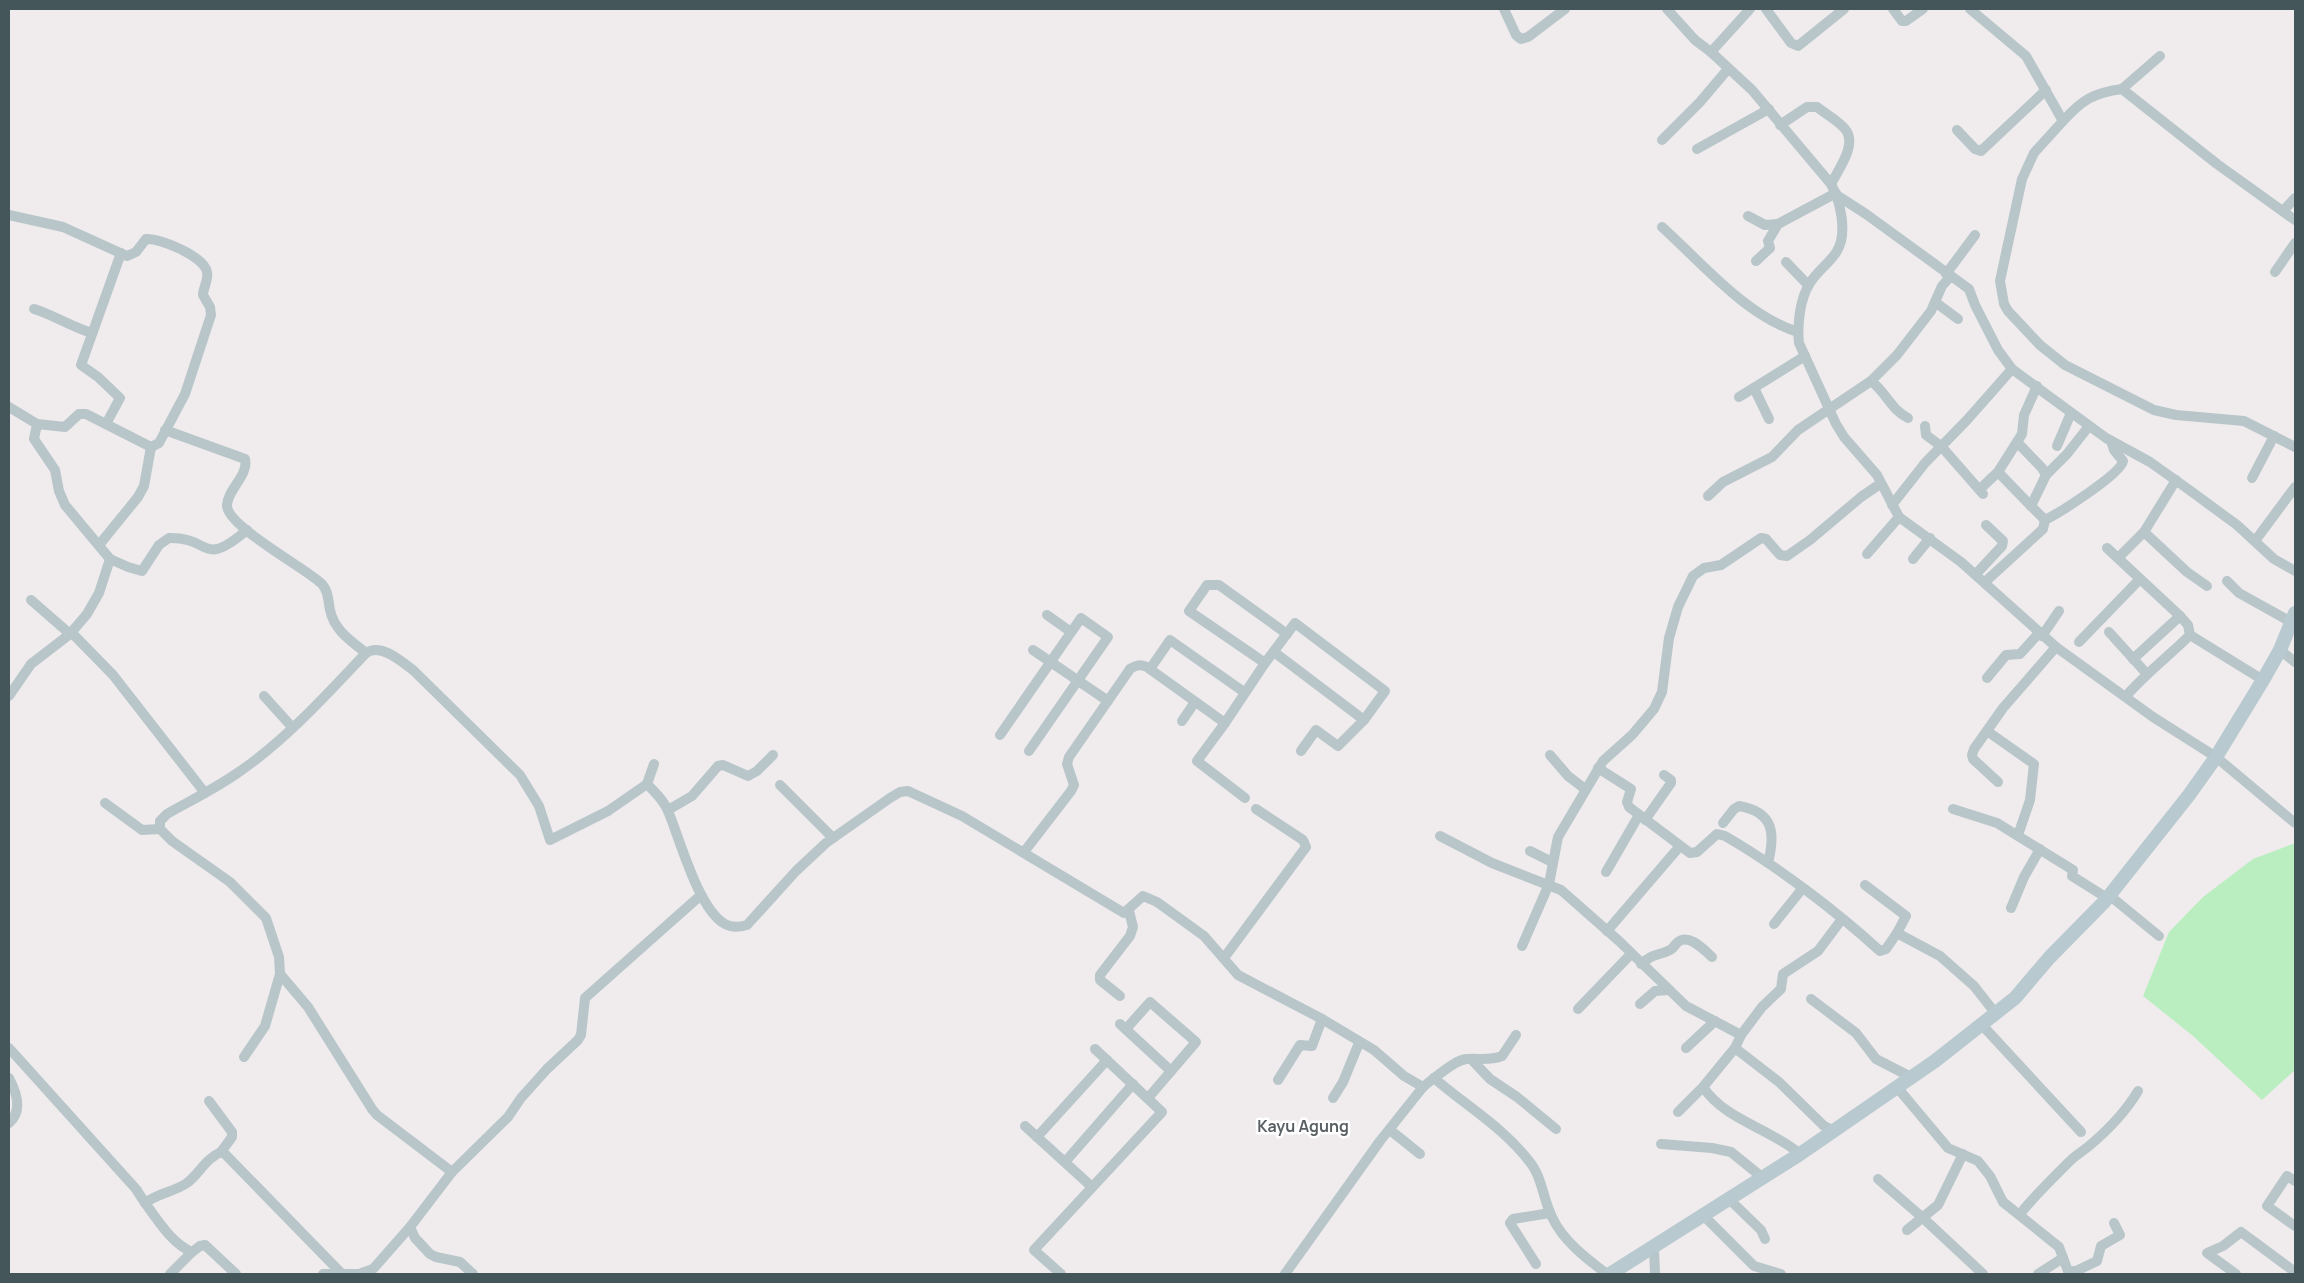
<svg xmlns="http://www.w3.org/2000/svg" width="2304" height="1283" font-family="Manrope,sans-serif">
  <rect width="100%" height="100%" fill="#f0eced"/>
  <polygon fill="#baeec0" points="2295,843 2295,1070 2262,1100 2193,1036 2143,996 2169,932 2203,897 2253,859"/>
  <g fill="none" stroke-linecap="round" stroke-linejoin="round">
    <g stroke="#b8c6ca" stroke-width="10">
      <polyline points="1504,9 1516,35 1521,39 1528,37 1565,9"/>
      <path d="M1667,9L1695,40L1711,52L1752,90L1831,184C1840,200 1848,233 1837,251C1830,263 1817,271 1810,283C1800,298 1797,325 1799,343L1836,424L1844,437L1877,475L1899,517L1961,562L2056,647L2153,717L2216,757L2295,823"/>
      <polyline points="1766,9 1791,43 1798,46 1844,9"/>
      <polyline points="1893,9 1902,21 1906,21 1923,9"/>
      <path d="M1970,9L2026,56L2063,121C2082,100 2093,93 2122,89L2217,164L2295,220"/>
      <polyline points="1711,52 1750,9"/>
      <polyline points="2122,89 2160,56"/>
      <polyline points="2063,121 2034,153 2022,179 2000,281 2004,304 2008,311 2040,345 2065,365 2154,410 2176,415 2244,421 2295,447"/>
      <path d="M1780,125L1807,107H1817C1826,114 1839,121 1845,129C1858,144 1838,170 1831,184"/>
      <polyline points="1957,130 1975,149 1981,151 2046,90"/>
      <polyline points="1662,140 1700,102 1728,69"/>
      <polyline points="1697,149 1769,109"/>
      <polyline points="1838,196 1866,214 1969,289 1975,305 1998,350 2012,369 2106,438 2150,462 2188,489 2237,525 2274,559 2295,571"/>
      <polyline points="2283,211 2295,198"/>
      <path d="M9,215L63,227L127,256L136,252L146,239C160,238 204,256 207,272C209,279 203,288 203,295L210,307L211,315L185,394L159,443L151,447"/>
      <polyline points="1748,216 1765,225 1778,224"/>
      <path d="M1662,227C1702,263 1746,316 1798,332"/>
      <polyline points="1756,261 1770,248 1768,241 1778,224 1836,193"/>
      <polyline points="1786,262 1808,285"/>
      <polyline points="2275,272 2295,243"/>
      <polyline points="1946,274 1975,235"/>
      <polyline points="1935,302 1958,319"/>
      <path d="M34,309C54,315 71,327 92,333"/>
      <path d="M1871,381C1886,392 1891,410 1908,418"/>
      <polyline points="1754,388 1769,419"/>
      <polyline points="1739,397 1805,356"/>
      <polyline points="9,407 37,424 34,439 55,470 59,491 65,505 110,559 99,593 87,614 70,634 31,664 9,696"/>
      <polyline points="37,424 65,427 79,414 86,414 151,447"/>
      <polyline points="106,424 120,398 98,377 81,365 121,253"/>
      <polyline points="1925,426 1926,435 1941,446 1983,494"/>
      <path d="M165,430L245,459C249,475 228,489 227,505C226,526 306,568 322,584C329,592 328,601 330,610C334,630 351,641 366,653"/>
      <polyline points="2017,442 2042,468 2046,475 2031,506 2045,520"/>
      <polyline points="2057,446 2071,413"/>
      <polyline points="1998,472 2031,506"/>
      <polyline points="2046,475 2067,454 2089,426"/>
      <polyline points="2252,478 2274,436"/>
      <polyline points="1980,489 1998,472 2022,434 2024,415 2037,386"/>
      <polyline points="1708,496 1723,482 1772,457 1798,430 1871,381 1897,355 1931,311 1942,286 1951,276"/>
      <polyline points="1892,505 1925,463 1967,420 2012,369"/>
      <polyline points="2144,532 2187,572 2207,586"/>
      <polyline points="2255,541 2295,487"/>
      <polyline points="99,545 138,497 144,486 151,447"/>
      <polyline points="2107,548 2180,616 2188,625 2190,635 2263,680"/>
      <polyline points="1867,554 1899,517"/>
      <polyline points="2118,558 2144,532 2176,480"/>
      <path d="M110,559L128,567L142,571L159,545L169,538C212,537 201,569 247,530"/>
      <polyline points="1913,559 1930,538"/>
      <polyline points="1976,574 2002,546 2003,541 1986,525"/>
      <polyline points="2227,581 2239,593 2291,622"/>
      <path d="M1985,582L2043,529L2045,520C2059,513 2121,474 2123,461L2114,450L2111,441"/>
      <polyline points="31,600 70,634"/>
      <polyline points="1047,615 1071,632"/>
      <polyline points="71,632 113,675 205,793"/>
      <polyline points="2109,632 2146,673"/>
      <polyline points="2042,636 2059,611"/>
      <polyline points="2079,642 2139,580"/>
      <polyline points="1033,650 1108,701"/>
      <polyline points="2280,650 2295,662"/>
      <polyline points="1274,652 1364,720"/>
      <polyline points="2133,659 2180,616"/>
      <polyline points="1265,663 1189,611 1207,585 1219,585 1287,634"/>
      <polyline points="1150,669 1170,640 1244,692"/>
      <polyline points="1987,678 2006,655 2020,654 2039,633"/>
      <polyline points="264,696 292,727"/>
      <path d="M2126,696C2146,673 2169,656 2190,635"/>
      <polyline points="1182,721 1195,702"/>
      <polyline points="1225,723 1265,663 1295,623 1385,691 1364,720 1338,746 1316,730 1301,751"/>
      <polyline points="1987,731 2034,764 2030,800 2018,835"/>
      <polyline points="1000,735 1081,618 1108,637 1029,751"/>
      <polyline points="1550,755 1568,776 1585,789"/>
      <path d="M654,764L647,784C655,792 664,801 668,811C680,839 698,909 725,924C732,928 740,927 747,925L796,871L826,843L890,798L900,792L908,791L962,816L1124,913L1143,896L1157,902L1204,936L1238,975L1322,1019L1374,1050L1404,1076L1423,1087"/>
      <path d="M1598,768L1631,789L1627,802L1629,807L1690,853L1697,852L1717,834L1725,836C1777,866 1835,910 1880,951L1886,949L1897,933L1940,956L1974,986L1996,1014"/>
      <polyline points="1998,782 1973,759 1972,755 1974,749 2003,708 2056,647"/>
      <polyline points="780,785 833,838"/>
      <polyline points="105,803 142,830 160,829"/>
      <polyline points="1953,809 1997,823 2073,870 2072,876 2107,898"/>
      <polyline points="668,810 692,796 718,766 723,765 748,776 757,771 773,755"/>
      <polyline points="1645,820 1671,783 1671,780 1664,775"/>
      <path d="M1723,823L1734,809L1739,806C1775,812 1775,835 1768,863"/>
      <polyline points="1440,836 1492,863 1561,890 1619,941 1686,1006 1741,1035"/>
      <polyline points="1530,851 1552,862"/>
      <path d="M1024,852L1071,791L1074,785L1067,764L1069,757L1130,669C1136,665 1140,664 1147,667L1225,723L1197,761L1245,798"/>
      <polyline points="1606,872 1639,815"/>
      <polyline points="1865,885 1906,916 1897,933"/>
      <polyline points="2109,895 2159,936"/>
      <polyline points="2011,908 2024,877 2040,849"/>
      <polyline points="1774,924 1802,889"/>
      <polyline points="1607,931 1680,846"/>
      <polyline points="1522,946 1549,884 1558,837 1603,761 1632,735 1654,709 1662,692 1669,638 1678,607 1693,576 1704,568 1721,565 1761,538 1766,539 1780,555 1787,556 1810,540 1861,497 1880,484"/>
      <polyline points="1224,958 1306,847 1303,840 1256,809"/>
      <path d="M1641,964C1655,952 1656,957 1670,950C1673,949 1675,944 1678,942C1689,933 1704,950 1712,957"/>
      <polyline points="1120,996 1100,980 1100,975 1130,936 1133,927 1129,911"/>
      <polyline points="1811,999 1856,1033 1876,1059 1911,1077"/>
      <polyline points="1640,1004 1655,991 1669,990"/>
      <polyline points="1578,1009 1631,954"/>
      <polyline points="1120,1024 1171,1071"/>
      <polyline points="1982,1025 2081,1132"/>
      <polyline points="1126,1029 1150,1002 1196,1042 1148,1098"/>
      <path d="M9,1048L136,1189L145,1203C158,1193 174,1192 187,1183C200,1173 205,1159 221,1152L225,1154L342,1274"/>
      <polyline points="1686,1048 1715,1021"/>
      <polyline points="1735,1048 1779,1082 1824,1126 1833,1130"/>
      <polyline points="244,1057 265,1026 280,974"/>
      <polyline points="1472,1060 1490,1079 1517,1097 1556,1129"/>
      <path d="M9,1078C17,1093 23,1111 9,1123"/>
      <path d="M1434,1078C1443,1072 1454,1061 1466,1059C1479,1058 1489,1061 1502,1056L1516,1035"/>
      <polyline points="1278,1080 1300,1045 1312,1046 1322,1019"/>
      <polyline points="1896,1086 1948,1148 1978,1161 1990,1176 2003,1202 2059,1247 2068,1271 2076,1271 2097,1261 2101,1246 2120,1235 2114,1223"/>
      <path d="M1703,1087C1726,1121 1770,1128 1800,1154"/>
      <polyline points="1333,1098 1343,1082 1359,1043"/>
      <polyline points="209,1101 232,1132 232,1137 221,1152"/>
      <polyline points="1678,1112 1703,1087 1735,1048 1741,1035 1762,1007 1781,989 1783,974 1818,951 1842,919"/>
      <polyline points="1025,1126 1092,1187"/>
      <polyline points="1390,1130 1420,1154"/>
      <polyline points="1037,1137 1107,1060"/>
      <polyline points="1661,1144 1712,1148 1731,1152 1763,1178"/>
      <polyline points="1065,1162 1133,1084"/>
      <path d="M452,1172L377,1115L372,1109L308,1007L280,974L279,957L266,918L230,882L172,841L160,829V821L167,814C190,801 214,789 236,774C285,741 326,695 366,653C381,643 401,661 413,670L520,775L539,806L550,840L608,811L647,784"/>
      <polyline points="1878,1179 1923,1218 1983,1274"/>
      <polyline points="2295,1181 2287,1176 2267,1206 2295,1226"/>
      <polyline points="1729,1199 1761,1230 1765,1239"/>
      <path d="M145,1203C158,1220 171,1243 192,1252L200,1246L205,1245L236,1274"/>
      <polyline points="1702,1214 1754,1266 1781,1274"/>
      <path d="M2020,1214C2035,1195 2053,1178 2070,1161C2076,1155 2083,1151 2089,1146C2108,1130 2125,1113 2138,1091"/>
      <polyline points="410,1227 415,1238 430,1254 436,1257 460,1262 473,1274"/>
      <polyline points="1907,1230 1938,1205 1963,1154"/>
      <polyline points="1654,1248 1655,1274"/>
      <polyline points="1536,1264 1510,1223 1513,1219 1550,1213"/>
      <polyline points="170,1274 192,1252"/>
      <polyline points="323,1274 359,1274 373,1269 410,1227 452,1172 508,1117 521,1098 547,1069 578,1040 581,1035 585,998 701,895"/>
      <polyline points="1061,1274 1034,1250 1162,1112 1095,1049"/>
      <path d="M1285,1274L1380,1141L1423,1087L1434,1078C1466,1106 1503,1127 1529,1161C1542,1176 1543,1199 1552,1217C1563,1241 1587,1259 1607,1274"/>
      <polyline points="2038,1274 2063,1258"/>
      <polyline points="2236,1274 2207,1253 2223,1246 2241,1232 2295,1272"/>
    </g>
    <polyline stroke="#b8c9cf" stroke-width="14" points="1610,1274 1800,1154 1935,1061 2015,998 2049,958 2105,901 2189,795 2216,757 2263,680 2280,650 2295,613"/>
  </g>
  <g text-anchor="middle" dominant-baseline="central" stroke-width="5" stroke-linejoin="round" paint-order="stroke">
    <g font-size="16" font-weight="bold" fill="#595f62" stroke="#fff">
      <text x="1303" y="1126">Kayu Agung</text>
    </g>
  </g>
  <rect width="2304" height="1283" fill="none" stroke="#45565a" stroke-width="20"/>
</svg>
